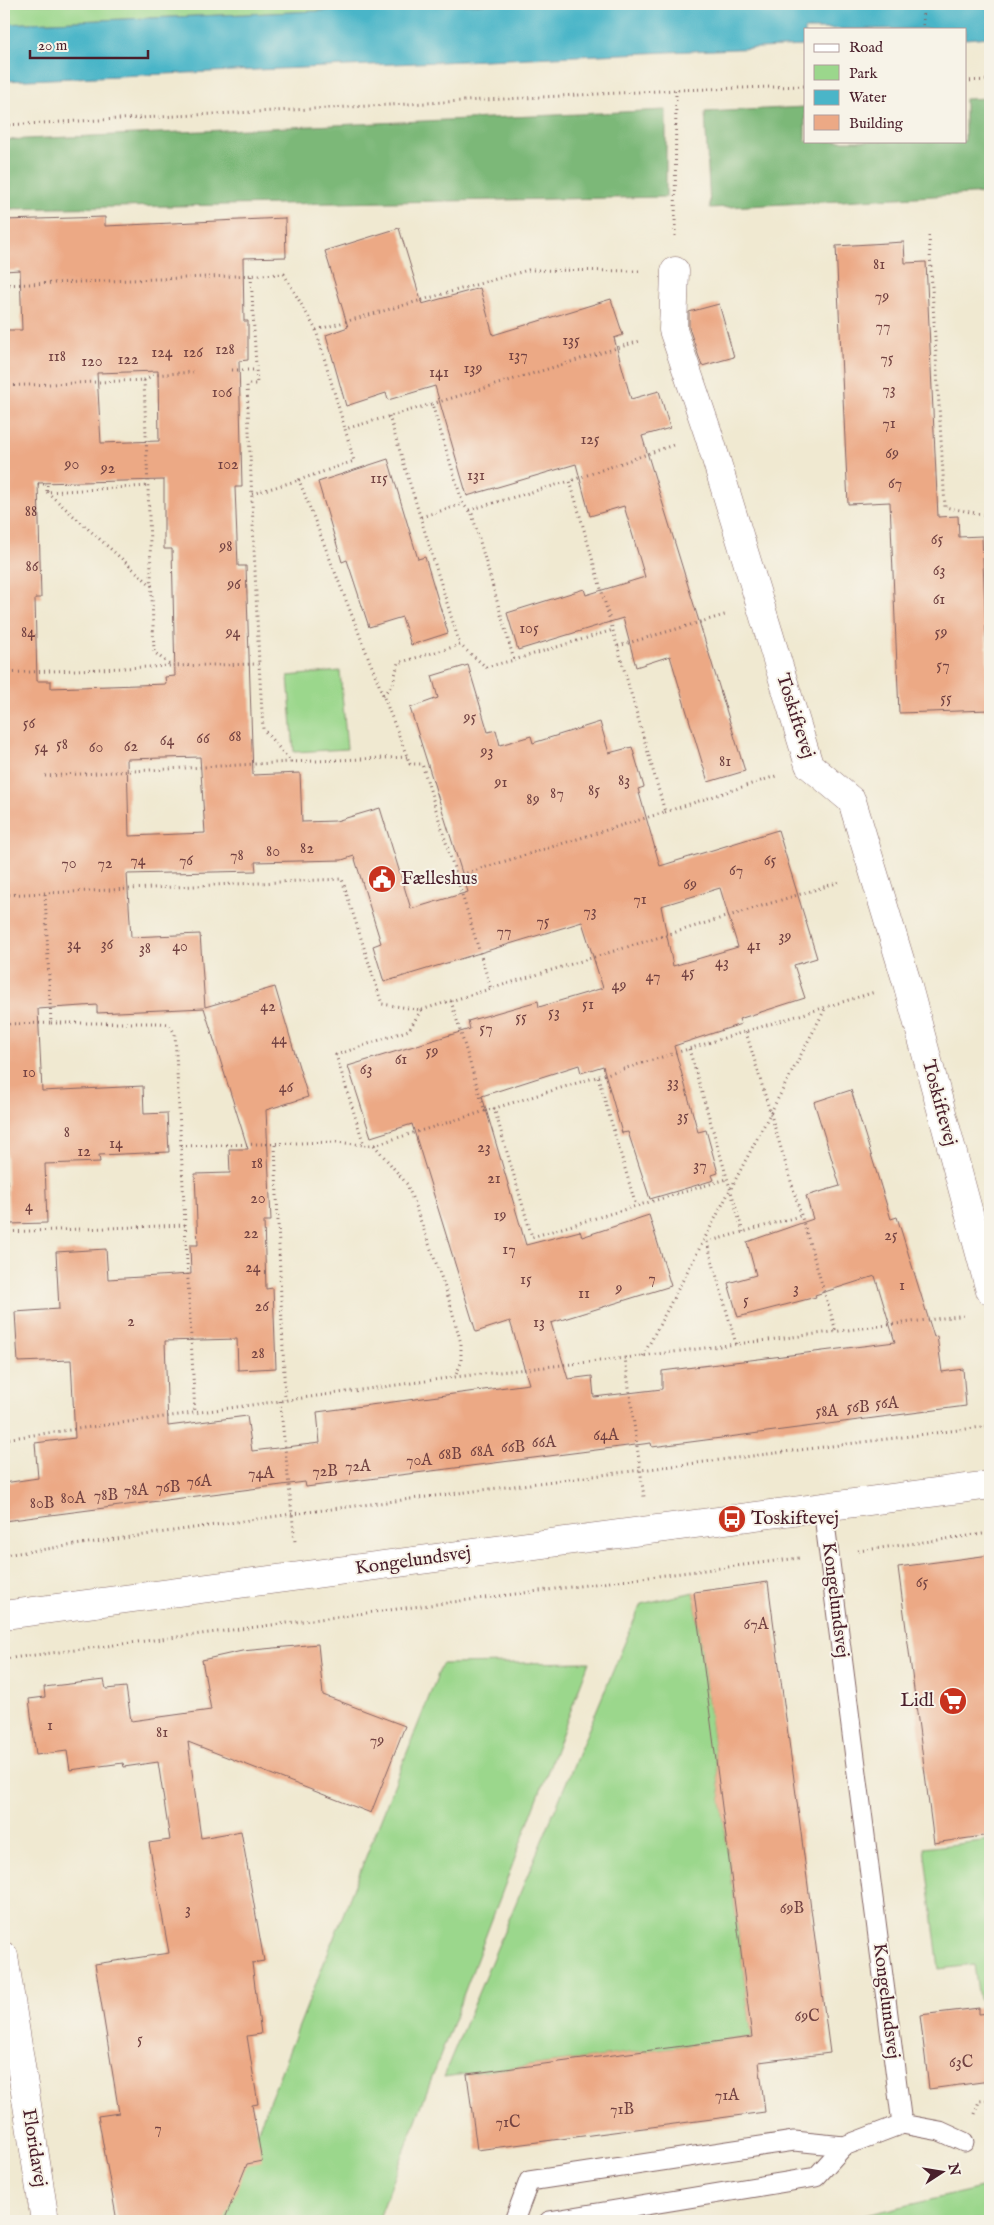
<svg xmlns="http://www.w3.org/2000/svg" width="994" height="2225" font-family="'IM FELL English',serif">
  <rect width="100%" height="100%" fill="#f7f3e8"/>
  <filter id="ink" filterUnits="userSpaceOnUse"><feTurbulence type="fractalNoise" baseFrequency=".02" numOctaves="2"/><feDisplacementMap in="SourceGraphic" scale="10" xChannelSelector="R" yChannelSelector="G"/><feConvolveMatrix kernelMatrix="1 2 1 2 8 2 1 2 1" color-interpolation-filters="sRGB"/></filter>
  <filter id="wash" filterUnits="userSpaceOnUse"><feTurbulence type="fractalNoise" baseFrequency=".0096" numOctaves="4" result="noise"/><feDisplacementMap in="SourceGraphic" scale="20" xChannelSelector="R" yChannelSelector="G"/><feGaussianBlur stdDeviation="1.12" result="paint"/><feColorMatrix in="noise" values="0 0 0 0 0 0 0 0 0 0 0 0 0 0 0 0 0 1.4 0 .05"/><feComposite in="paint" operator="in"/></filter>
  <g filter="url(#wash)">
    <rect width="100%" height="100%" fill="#f0e9d1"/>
    <g fill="#9bd78c" stroke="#727b5c">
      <polygon points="4,4 488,4 4,24"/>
      <polygon points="340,671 347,749 294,752 288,676"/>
      <polygon points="694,1592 752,2037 443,2077 641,1604"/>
      <polygon points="589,1662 378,2221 222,2221 442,1664"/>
      <polygon points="990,1840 990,1998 979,1999 974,1965 939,1969 924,1848"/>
      <polygon points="990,2186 990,2221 840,2221"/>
    </g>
    <g fill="#7cb878" stroke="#636c52">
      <polygon points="990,98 990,193 710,208 705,112 805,107 805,141 965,141 965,99"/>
      <polygon points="666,110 666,197 4,209 4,140"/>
    </g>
    <polygon fill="#4ab5c8" stroke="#4a6a7a" points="488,4 990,4 990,37 965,39 965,29 805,29 805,46 4,81 4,24"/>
    <g id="blocks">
      <g fill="#eca985" fill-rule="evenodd">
        <path d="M105,217V226L285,218L286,257L243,258L244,321H248V360L239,361L242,487H235L238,566H246L253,775L300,773L302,822L336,821L380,808L411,909L468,892L410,708L438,698L432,676L468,665L488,732L496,730L500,745L531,736L533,743L600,722L609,753L632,747L644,787L638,789L660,866L778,830L817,958L794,965L805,998L739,1019L741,1024L674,1046L698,1132L706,1130L718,1173L712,1175L714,1180L650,1199L628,1132L622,1133L603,1066L581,1073L579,1065L482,1096L526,1245L580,1231L582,1237L649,1215L671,1286L551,1323L568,1379L592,1376L594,1397L662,1389V1371L895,1342L875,1276L815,1295L816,1297L738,1317L728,1283L756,1275L747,1242L813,1219L806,1196L840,1186L814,1102L851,1090L891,1219L897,1217L934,1337L937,1336L942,1372L963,1369L966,1406L652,1447L651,1443L306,1487L305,1482L4,1521V1483L38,1478L35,1443L75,1438L71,1360L18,1362L15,1312L59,1309L56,1252L106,1249L108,1279L191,1274L190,1245H198L195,1174L230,1173L229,1149H248L204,1008L97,1013V1005L38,1009L42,1091L143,1086L144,1114L167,1113L169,1152L99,1155L100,1162L45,1164L47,1223L9,1224L4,1096V330H22L20,270L4,271V220ZM158,371L159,441L101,443L97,373ZM164,480V549H172L175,676L165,677L166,684L51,688V681H37L35,598H41L38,483ZM200,757L205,833L129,836L127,759ZM354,856L381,943L373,946L384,982L582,922L603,988L539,1007L538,1001L468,1021L470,1029L348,1066L371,1137L412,1124L476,1332L510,1321L529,1384L317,1412L320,1443L252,1451L247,1416L168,1426L165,1341L237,1339L238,1370L276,1368L273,1288L266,1289L264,1221H271L266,1110L308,1097L275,987L205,1007L200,934L131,937L127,874L256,871L255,862L342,860ZM720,888L738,947L673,966L661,906Z"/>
        <polygon points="399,228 422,304 480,288 493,335 611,299 623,335 614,338 631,399 659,391 670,428 642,436 745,771 708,782 670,656 636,667 623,618 518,650 507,613 584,589 586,595 645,577 624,506 590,516 576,464 467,496 435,386 388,400 386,393 346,406 326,335 348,327 325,251"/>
        <polygon points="904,242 905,263 926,262 938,517 958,516 959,537 982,536 989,710 899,713 890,502 848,504 836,246"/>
        <polygon points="719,304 734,357 702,366 689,328 689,312"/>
        <polygon points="388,459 418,559 425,557 448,633 411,645 402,617 369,627 347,560 342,562 318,482"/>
        <polygon points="990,1555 990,1835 934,1843 898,1567"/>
        <polygon points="768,1582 830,2053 759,2062 765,2112 477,2150 467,2074 752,2037 694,1592"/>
        <polygon points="318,1644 323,1695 405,1726 371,1813 188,1742 201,1838 241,1831 264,1961 252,1963 261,2034 247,2036 258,2104 252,2105 262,2161 247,2164 224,2221 117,2221 98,2116 119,2113 95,1964 169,1953 149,1843 170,1840 158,1762 124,1767 123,1763 70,1770 67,1751 36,1755 29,1699 45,1697 44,1687 104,1680 106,1689 126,1687 131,1721 211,1710 202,1660 242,1651"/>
        <polygon points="979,2008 979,2014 990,2013 990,2081 929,2089 920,2015"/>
      </g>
    </g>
  </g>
  <g filter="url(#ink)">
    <use href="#blocks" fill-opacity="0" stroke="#846665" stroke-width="1"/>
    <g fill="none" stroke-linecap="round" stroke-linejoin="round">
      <defs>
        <g id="lane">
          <polyline points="902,2124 940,2131 964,2142"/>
          <polyline points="514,2221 529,2181 794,2141 844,2146"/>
          <polyline points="549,2221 816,2177 844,2146 902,2124 823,1508"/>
        </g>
        <g id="street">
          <polyline points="675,271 673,330 708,433 809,765 852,801 907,983 990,1291"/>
          <polyline points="4,1956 45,2221"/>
        </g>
        <polyline id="secondary" points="4,1615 990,1485"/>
      </defs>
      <use href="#lane" stroke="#846665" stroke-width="21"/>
      <use href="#street" stroke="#846665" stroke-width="29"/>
      <use href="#secondary" stroke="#846665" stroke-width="29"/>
      <g stroke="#846665" stroke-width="3" stroke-dasharray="1 4" stroke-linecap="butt">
        <polyline points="923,4 923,29"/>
        <polyline points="965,81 990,80"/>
        <polyline points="4,125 676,90 805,86"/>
        <polyline points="675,236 676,90"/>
        <polyline points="929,236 945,507 990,516"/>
        <polyline points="251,276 257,384 247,384 259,664"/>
        <polyline points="4,285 284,274 316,330 528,270 640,271"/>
        <polyline points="316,330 345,429"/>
        <polyline points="232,370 256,370"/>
        <polyline points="4,386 144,380 153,375 193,372"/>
        <polyline points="432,404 640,341"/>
        <polyline points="389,416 460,645"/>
        <polyline points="38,484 47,484 47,492 148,486"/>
        <polyline points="47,492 152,586"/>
        <polyline points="252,494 299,480"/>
        <polyline points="469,510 570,481"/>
        <polyline points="421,517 463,504"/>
        <polyline points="618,646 728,614"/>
        <polyline points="514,660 613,630"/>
        <polyline points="4,673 171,666 154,652 144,380"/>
        <polyline points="383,695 393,684 398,663 460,645 486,667 514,660 472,514 463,504 432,404 345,429 354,461 299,480 410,764 422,764 491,989"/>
        <polyline points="291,762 407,757"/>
        <polyline points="45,776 291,762 263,729 259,664 171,666"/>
        <polyline points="665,812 776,776"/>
        <polyline points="457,876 665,812 570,481 676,444"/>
        <polyline points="4,895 342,879 382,1004 421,1010 840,882"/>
        <polyline points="451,1001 485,1112"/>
        <polyline points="421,1010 409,1030 336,1055 364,1145 374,1145 875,992"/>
        <polyline points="51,1023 158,1023 169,1024 175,1034 195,1413"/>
        <polyline points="4,1024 51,1023 45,894"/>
        <polyline points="746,1032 836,1331"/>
        <polyline points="689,1049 743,1232"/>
        <polyline points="598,1077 636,1206"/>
        <polyline points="494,1108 532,1237 727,1179"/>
        <polyline points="275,1145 285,1400"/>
        <polyline points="374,1145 407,1184 447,1293 461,1343 461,1363 455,1377"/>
        <polyline points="181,1146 336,1142 364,1145"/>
        <polyline points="4,1232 186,1225"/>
        <polyline points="707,1242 736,1344"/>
        <polyline points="707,1242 800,1216"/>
        <polyline points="643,1356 826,1007"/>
        <polyline points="625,1358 967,1315"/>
        <polyline points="280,1401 295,1542"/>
        <polyline points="4,1439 455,1377 625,1358 644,1497"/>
        <polyline points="858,1551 990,1533"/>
        <polyline points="4,1555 292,1514 990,1426"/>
        <polyline points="4,1659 799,1558"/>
        <polyline points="975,2114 979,2101 990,2100"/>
      </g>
      <use href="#lane" stroke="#fff" stroke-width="19"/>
      <use href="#street" stroke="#fff" stroke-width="28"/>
      <use href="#secondary" stroke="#fff" stroke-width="28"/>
    </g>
  </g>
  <defs>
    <symbol id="civic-disc" viewBox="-11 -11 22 22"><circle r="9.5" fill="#c8321e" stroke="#f7f3e8"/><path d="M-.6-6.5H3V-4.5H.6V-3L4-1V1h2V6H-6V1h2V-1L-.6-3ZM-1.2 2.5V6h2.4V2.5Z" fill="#fff"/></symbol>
    <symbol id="bus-disc" viewBox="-11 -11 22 22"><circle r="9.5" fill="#c8321e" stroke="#f7f3e8"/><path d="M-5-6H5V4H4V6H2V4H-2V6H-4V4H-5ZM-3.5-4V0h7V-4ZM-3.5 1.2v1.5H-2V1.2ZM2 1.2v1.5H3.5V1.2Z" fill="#fff"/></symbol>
    <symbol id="supermarket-disc" viewBox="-11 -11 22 22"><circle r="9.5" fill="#c8321e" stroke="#f7f3e8"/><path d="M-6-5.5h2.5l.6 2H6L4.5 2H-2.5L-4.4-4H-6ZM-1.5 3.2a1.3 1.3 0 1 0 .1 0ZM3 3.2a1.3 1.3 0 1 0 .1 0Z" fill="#fff"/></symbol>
  </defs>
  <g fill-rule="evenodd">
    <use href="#civic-disc" x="366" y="863" width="32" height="32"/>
    <use href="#bus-disc" x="716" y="1503" width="32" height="32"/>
    <use href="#supermarket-disc" x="937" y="1685" width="32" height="32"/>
  </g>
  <g text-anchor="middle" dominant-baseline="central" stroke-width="4" stroke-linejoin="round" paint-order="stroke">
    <g font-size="16" fill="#724242">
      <text x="879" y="265">81</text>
      <text x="882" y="297">79</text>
      <text x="883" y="327">77</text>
      <text x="571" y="341">135</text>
      <text x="225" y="350">128</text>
      <text x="162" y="353">124</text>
      <text x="193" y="353">126</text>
      <text x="518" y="356">137</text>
      <text x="57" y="357">118</text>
      <text x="887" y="359">75</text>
      <text x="128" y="360">122</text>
      <text x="92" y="362">120</text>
      <text x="473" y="369">139</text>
      <text x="439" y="373">141</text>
      <text x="889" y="390">73</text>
      <text x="222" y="393">106</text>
      <text x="889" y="424">71</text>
      <text x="590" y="440">125</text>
      <text x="892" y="454">69</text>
      <text x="72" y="465">90</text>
      <text x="228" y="465">102</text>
      <text x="108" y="469">92</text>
      <text x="476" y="476">131</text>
      <text x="379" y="479">115</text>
      <text x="895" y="484">67</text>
      <text x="31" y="512">88</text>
      <text x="937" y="540">65</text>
      <text x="226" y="547">98</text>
      <text x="32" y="567">86</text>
      <text x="939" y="571">63</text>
      <text x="234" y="585">96</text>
      <text x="939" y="600">61</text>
      <text x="529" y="629">105</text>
      <text x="28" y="633">84</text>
      <text x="233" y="633">94</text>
      <text x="941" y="633">59</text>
      <text x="943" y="666">57</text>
      <text x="946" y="699">55</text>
      <text x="470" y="718">95</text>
      <text x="29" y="724">56</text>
      <text x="235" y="737">68</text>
      <text x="203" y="739">66</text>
      <text x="167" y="741">64</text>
      <text x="62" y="745">58</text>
      <text x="131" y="747">62</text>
      <text x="41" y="748">54</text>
      <text x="96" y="748">60</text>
      <text x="487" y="752">93</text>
      <text x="725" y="762">81</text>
      <text x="624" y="781">83</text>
      <text x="501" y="783">91</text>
      <text x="594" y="791">85</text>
      <text x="557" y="794">87</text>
      <text x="533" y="800">89</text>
      <text x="307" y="849">82</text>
      <text x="273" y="852">80</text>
      <text x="237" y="856">78</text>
      <text x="138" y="861">74</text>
      <text x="186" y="861">76</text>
      <text x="770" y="861">65</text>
      <text x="69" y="864">70</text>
      <text x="105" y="864">72</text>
      <text x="736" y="871">67</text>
      <text x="690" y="885">69</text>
      <text x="640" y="900">71</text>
      <text x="590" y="912">73</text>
      <text x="543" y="922">75</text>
      <text x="504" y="932">77</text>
      <text x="785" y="937">39</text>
      <text x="74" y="945">34</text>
      <text x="107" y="945">36</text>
      <text x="754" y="946">41</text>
      <text x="180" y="947">40</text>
      <text x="145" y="949">38</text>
      <text x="722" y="963">43</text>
      <text x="688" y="973">45</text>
      <text x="653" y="977">47</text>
      <text x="619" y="986">49</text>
      <text x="588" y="1005">51</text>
      <text x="268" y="1007">42</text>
      <text x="554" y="1013">53</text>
      <text x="521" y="1018">55</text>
      <text x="486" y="1029">57</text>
      <text x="279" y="1040">44</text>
      <text x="432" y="1052">59</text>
      <text x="401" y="1060">61</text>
      <text x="366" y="1070">63</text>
      <text x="29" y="1073">10</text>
      <text x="673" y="1083">33</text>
      <text x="286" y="1088">46</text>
      <text x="683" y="1117">35</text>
      <text x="67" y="1133">8</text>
      <text x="116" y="1144">14</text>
      <text x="484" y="1148">23</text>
      <text x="84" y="1152">12</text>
      <text x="257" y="1164">18</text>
      <text x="700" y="1166">37</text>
      <text x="494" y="1179">21</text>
      <text x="258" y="1199">20</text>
      <text x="29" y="1207">4</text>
      <text x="500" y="1216">19</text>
      <text x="251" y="1234">22</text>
      <text x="891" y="1236">25</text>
      <text x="509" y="1250">17</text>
      <text x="253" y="1268">24</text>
      <text x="652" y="1279">7</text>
      <text x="526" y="1280">15</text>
      <text x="902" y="1286">1</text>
      <text x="619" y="1289">9</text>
      <text x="796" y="1289">3</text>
      <text x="584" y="1294">11</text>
      <text x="746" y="1301">5</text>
      <text x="262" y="1307">26</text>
      <text x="131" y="1322">2</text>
      <text x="539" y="1323">13</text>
      <text x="258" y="1354">28</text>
      <text x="887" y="1404">56A</text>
      <text x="858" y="1408">56B</text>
      <text x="827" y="1412">58A</text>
      <text x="606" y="1436">64A</text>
      <text x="544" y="1443">66A</text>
      <text x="513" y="1448">66B</text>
      <text x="482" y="1452">68A</text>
      <text x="450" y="1455">68B</text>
      <text x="419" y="1461">70A</text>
      <text x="358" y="1467">72A</text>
      <text x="325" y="1472">72B</text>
      <text x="261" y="1474">74A</text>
      <text x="199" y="1482">76A</text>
      <text x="168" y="1488">76B</text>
      <text x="136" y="1491">78A</text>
      <text x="106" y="1496">78B</text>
      <text x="73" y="1499">80A</text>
      <text x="42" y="1504">80B</text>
      <text x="922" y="1583">65</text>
      <text x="756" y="1625">67A</text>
      <text x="50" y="1726">1</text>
      <text x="162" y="1733">81</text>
      <text x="377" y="1741">79</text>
      <text x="792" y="1909">69B</text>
      <text x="188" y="1910">3</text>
      <text x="807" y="2017">69C</text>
      <text x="140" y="2040">5</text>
      <text x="961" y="2063">63C</text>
      <text x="727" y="2096">71A</text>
      <text x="622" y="2110">71B</text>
      <text x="508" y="2123">71C</text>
      <text x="158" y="2129">7</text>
    </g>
    <g font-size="19" fill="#4a1f2b" stroke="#f7f3e8">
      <text transform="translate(795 716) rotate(72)">Toskiftevej</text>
      <text transform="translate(939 1103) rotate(75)">Toskiftevej</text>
      <text transform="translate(413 1561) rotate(-8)">Kongelundsvej</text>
      <text transform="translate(835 1600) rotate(83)">Kongelundsvej</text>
      <text transform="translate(886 2001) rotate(83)">Kongelundsvej</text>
      <text transform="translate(34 2148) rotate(81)">Floridavej</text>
    </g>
    <g font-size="19" fill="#4a1f2b" stroke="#f7f3e8" text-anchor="start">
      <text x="401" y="879">Fælleshus</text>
      <text x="751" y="1519">Toskiftevej</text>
      <text x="934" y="1701" text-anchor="end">Lidl</text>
    </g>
  </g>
  <rect width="994" height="2225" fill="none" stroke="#f7f3e8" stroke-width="20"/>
  <rect x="804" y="28" width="162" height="115" fill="#f7f3e8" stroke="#b29e9c"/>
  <rect x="814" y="44" width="25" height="8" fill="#ffffff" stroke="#b29e9c"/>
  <text x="849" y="52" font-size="15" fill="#4a1f2b">Road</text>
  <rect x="814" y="65" width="25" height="15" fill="#9bd78c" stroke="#b29e9c"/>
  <text x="849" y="78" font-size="15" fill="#4a1f2b">Park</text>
  <rect x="814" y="90" width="25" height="15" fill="#4ab5c8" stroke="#b29e9c"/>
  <text x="849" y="102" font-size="15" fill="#4a1f2b">Water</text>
  <rect x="814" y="115" width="25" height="15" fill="#eca985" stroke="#b29e9c"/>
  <text x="849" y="128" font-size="15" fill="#4a1f2b">Building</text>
  <g transform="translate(942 2172) rotate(78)" stroke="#f7f3e8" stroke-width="4" paint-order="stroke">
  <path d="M0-4L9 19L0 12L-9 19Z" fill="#4a1f2b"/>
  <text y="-8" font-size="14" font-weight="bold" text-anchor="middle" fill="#4a1f2b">N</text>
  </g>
  <path d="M30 50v8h118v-8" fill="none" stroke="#4a1f2b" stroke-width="2.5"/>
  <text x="38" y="50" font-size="15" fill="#4a1f2b" stroke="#f7f3e8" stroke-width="4" paint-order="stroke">20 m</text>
</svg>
